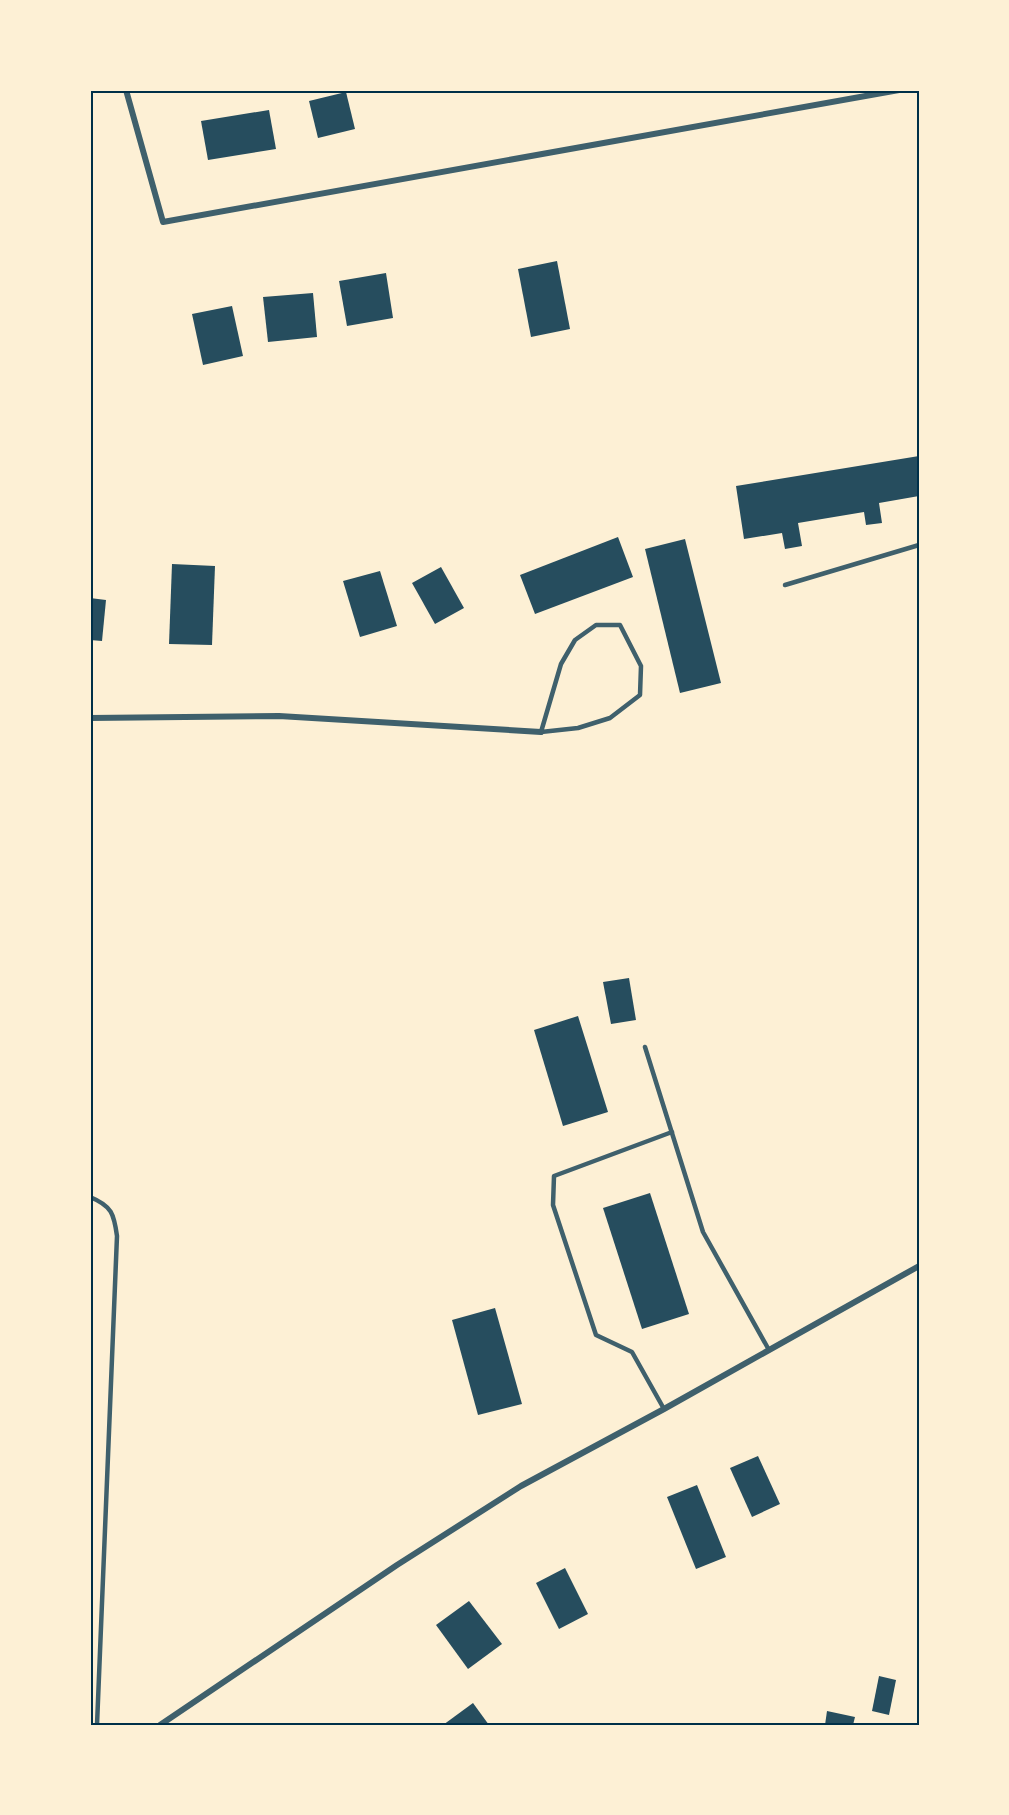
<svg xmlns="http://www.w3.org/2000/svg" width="1009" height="1815" font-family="'Roboto Serif',serif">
  <rect width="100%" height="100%" fill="#fdf0d5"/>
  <g fill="#264d5e">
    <polygon points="346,92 355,129 318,138 309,101"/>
    <polygon points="269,110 276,149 208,160 201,121"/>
    <polygon points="557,261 570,329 531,337 518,269"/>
    <polygon points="386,273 393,318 347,326 339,281"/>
    <polygon points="313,293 317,337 268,342 263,297"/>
    <polygon points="232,306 243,356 203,365 192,314"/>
    <polygon points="919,456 919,496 879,503 882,523 866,525 864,512 798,523 802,546 785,549 782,533 744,539 736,486"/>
    <polygon points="618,537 633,577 535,614 520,575"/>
    <polygon points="685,539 721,683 680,693 645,549"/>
    <polygon points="172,564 215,566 212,645 169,644"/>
    <polygon points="441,567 464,608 435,624 412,583"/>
    <polygon points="380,571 397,626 360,637 343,581"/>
    <polygon points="90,598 106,600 102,641 90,640"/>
    <polygon points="629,978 636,1020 611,1024 603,982"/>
    <polygon points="578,1016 608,1112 563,1126 534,1030"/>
    <polygon points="650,1193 689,1314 642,1329 603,1208"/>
    <polygon points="495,1308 522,1404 478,1415 452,1320"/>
    <polygon points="758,1456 780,1504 752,1517 730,1468"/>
    <polygon points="697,1485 726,1557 696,1569 667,1497"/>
    <polygon points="565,1568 588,1614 559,1629 536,1583"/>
    <polygon points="469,1601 502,1644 468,1669 436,1625"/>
    <polygon points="879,1676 896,1680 889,1715 872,1711"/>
    <polygon points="473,1703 489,1725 443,1725"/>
    <polygon points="827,1711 855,1717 853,1725 825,1725"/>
  </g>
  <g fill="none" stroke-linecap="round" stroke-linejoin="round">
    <g stroke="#3f606c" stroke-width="4.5">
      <polyline points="785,585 919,545"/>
      <polygon points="596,625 620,625 641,666 640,695 610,718 578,728 541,732 561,664 575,640"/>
      <polyline points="645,1047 703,1232 769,1350"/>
      <path d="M90,1197C112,1206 114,1214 117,1236L97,1725"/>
      <polyline points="664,1409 632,1352 596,1335 553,1205 554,1176 672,1132"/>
    </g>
    <g stroke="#3f606c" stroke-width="6">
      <polyline points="126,90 163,222 899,90"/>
      <polyline points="90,718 279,716 541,732"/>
      <polyline points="160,1725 397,1565 521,1486 664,1409 919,1266"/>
    </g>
  </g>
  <rect width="1009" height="1815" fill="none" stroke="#fdf0d5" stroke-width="183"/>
  <rect x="92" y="92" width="826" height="1632" fill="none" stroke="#003049" stroke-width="2"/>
</svg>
